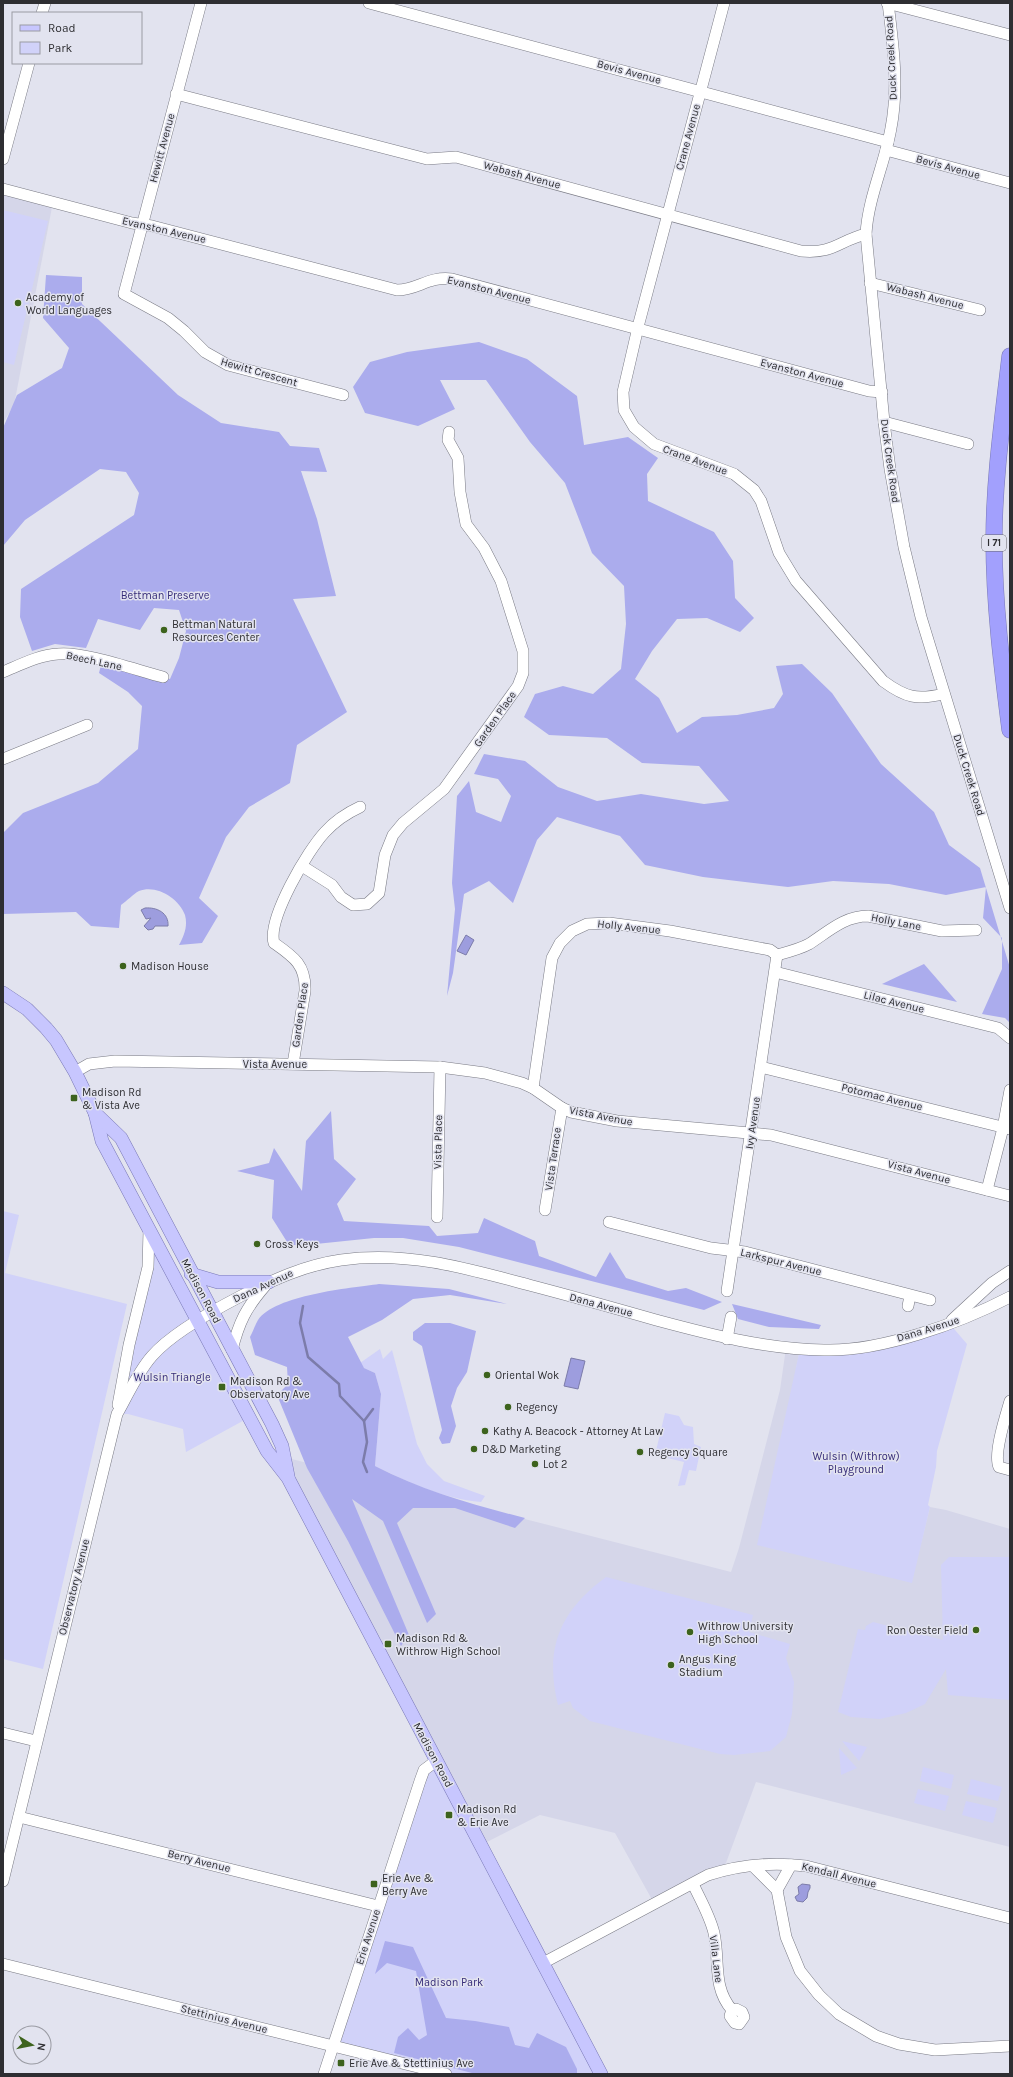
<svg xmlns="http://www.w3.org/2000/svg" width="1013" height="2077" font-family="Karla,sans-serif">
  <rect width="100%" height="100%" fill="#e2e3ef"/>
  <g fill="#d5d6e9">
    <polygon points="3,189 53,202 14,405 3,423"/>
    <polygon points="786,1348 800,1349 796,1369 911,1583 930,1507 946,1510 1010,1529 1010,1847 756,1782 723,1871 655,1905 615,1833 540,1815 481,1845 284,1457 731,1572 739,1548 780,1390"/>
  </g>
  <g fill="#d1d2f9">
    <polygon points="3,210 48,221 14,365 3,362"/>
    <polygon points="3,1211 19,1215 5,1273 127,1304 43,1669 3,1659"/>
    <polygon points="149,1231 250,1417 186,1452 183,1429 128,1414 117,1414"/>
    <polygon points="949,1323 967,1344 937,1451 936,1467 928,1505 930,1507 912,1583 757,1545 800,1349 854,1349"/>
    <path d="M380,1349L383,1359L392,1350L417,1444L427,1464L444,1481L485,1496L481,1502C444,1499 408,1482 375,1466L381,1394L375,1373L364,1368L360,1363Z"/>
    <polygon points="665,1413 679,1416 684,1425 693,1427 694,1444 701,1447 696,1471 689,1470 685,1485 678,1486 684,1462 655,1455"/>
    <polygon points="949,1557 1010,1557 1010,1700 948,1695 946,1669 925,1704 906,1713 880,1719 851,1717 838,1712 858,1629 865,1630 866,1626 873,1622 943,1640 941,1565"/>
    <path d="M606,1577L753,1615L749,1632L790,1644L786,1658L794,1682L792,1714L786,1737L770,1751L734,1755L720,1754L590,1721L573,1708L570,1701L558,1705C544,1648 560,1611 606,1577Z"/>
    <polygon points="842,1741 867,1747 859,1761"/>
    <polygon points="839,1748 857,1768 841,1775"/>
    <polygon points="436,1761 601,2074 446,2074 333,2046 420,1781"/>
    <polygon points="923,1767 954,1775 951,1789 920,1781"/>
    <polygon points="971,1779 1002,1787 998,1801 967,1794"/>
    <polygon points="918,1789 949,1796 945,1811 914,1803"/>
    <polygon points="966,1801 997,1808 993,1823 962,1815"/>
  </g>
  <g fill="#abaced">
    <path d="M46,275L82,277V304L178,395L221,423L279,432L290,446L319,448L327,472L301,471L317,519L336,596L293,599L347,712L297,745L290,783L249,807L226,837L199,898L218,916L202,943L179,945C184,936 188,926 185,915C179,898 156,884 139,891C133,894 127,901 121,905L119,928L91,926L76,912L3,914V833L23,813L98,783L138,749L142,706L128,692L99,673L101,665L170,679L179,658L186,631L179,610L154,608L140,630L98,619L86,648L55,644L32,651L20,617L21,589L134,515L139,493L126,472L100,469L25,520L3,546V428L17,395L62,368L69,348L43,318Z"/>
    <polygon points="479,342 527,359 577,396 584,445 628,437 658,458 647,474 648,501 714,532 733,561 735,598 754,618 740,632 707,618 677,619 652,651 635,679 659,698 677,733 702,717 737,715 774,708 783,694 776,666 802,664 832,693 881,764 934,812 949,845 980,868 1010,968 1010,1023 1005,1018 982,1014 1002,969 1002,938 983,918 986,887 946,895 889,884 833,881 788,887 703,877 645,865 620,836 557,817 537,840 513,903 489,881 464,894 453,973 447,996 455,909 452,883 457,796 469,781 476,812 501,822 511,796 498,779 474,774 484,754 525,761 558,787 597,801 641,794 704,804 729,801 699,766 642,763 607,738 549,735 524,717 535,694 563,686 593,694 621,669 626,624 624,586 592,553 565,483 530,442 486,380 440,380 455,409 418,426 365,413 353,387 370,362 407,352"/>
    <polygon points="924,964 957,1002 882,984"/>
    <polygon points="331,1111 334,1159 356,1179 337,1204 344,1221 429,1226 437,1236 478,1233 484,1218 535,1241 539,1256 596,1277 610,1252 626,1278 668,1291 686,1288 722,1302 704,1310 459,1247 403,1238 374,1238 306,1245 289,1245 272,1218 274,1180 237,1171 269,1163 274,1148 302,1191 306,1141"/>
    <path d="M379,1284L449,1289L507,1304L450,1295L413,1299L382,1320L348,1337L364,1368L375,1373L381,1394L375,1466C423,1491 474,1505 525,1518L515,1528L455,1508H413L397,1523L436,1614L427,1623L383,1521L352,1499L409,1635L401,1646L348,1541L307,1468L277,1395L288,1384L287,1367L255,1355L250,1337C253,1332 255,1325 258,1320C275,1295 350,1288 379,1284Z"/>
    <polygon points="732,1304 821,1325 819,1329 769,1327 738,1319"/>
    <polygon points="425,1323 450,1323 476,1331 467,1372 457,1388 451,1406 456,1426 450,1443 442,1444 439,1438 442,1430 422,1346 413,1340 413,1332"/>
    <polygon points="385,1941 413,1947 446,2018 475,2021 509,2027 515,2045 529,2048 537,2033 566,2047 577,2069 577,2074 476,2074 394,2053 398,2037 408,2028 419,2040 427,2035 416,1971 387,1963 375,1974"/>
  </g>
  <g fill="#9d9dde" stroke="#7c7caa">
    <path d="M145,908C157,907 169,913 168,926H155L153,929L148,930L144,926L151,918L146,919L141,910Z"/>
    <polygon points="466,935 474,940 466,955 457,951"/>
    <polygon points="571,1358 585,1361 578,1389 564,1386"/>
    <polygon points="802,1884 810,1885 810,1888 808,1892 807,1898 803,1902 797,1901 795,1897 799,1894 798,1887"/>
  </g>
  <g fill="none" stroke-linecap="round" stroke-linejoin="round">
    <g stroke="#7c7caa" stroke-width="2.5">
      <polyline points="303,1306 300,1323 308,1357 339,1384 340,1396 364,1421 367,1442 363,1462 367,1472"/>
      <polyline points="364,1421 373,1409"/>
    </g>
    <defs>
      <g id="minor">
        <polyline points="201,3 124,294 168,318 184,331 205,352 228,365 343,395"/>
        <polyline points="369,3 888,142"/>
        <path d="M724,3L639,323L623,392L624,410L634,427L654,444L734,474L754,490L761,501L779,553L796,581L883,681C906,698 917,700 944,694"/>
        <polyline points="887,3 1010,35"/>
        <path d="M888,3C893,43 899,87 891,128C885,163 868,198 866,234L884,422L890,469L904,547L921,617L1010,908"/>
        <polyline points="42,13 45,3"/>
        <path d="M176,94L427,159L456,157L801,251C834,254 838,241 866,234"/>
        <polyline points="886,150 1010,183"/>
        <polyline points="3,159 29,63"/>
        <path d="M3,189L132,223L152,226L397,290C418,290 428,276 452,279L869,391L882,392"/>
        <polyline points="870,283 980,310"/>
        <polyline points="884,422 968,444"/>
        <path d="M3,672C20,665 39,655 58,654C83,651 136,670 163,677"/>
        <polyline points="3,759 87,725"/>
        <polyline points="302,866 332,885 341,897 353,905 367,904 379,893 385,855 393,835 403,823 444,789 518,686 523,673 523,651 501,581 484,548 466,524 460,492 458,458 448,440 449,432"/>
        <path d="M777,955C788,952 800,949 809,944C828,932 844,916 868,916L942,931L976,930"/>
        <polyline points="775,972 998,1028 1010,1038"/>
        <path d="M293,1064L305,991C306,965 294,957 274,943C267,919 308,850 325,832C335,821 347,813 360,807"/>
        <polyline points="761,1067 1010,1129"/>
        <polyline points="75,1072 89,1064 115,1061 440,1067 485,1073 522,1083 533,1088 562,1108 571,1112 617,1121 771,1135 1010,1196"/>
        <polyline points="533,1088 552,958 560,943 572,931 587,924 609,923 670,931 770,950 777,955"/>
        <polyline points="987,1190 1003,1128 1010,1090"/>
        <polyline points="545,1210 562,1108"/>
        <polyline points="437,1217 440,1067"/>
        <polyline points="609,1222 711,1248 745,1252 930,1300"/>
        <polyline points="727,1291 777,955"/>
        <polyline points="908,1306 910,1296"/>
        <polyline points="952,1320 992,1283 1010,1271"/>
        <polyline points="727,1339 731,1317"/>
        <path d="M232,1350C239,1322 246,1308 265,1286"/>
        <path d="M1010,1401C1006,1415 993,1454 999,1467L1010,1470"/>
        <polyline points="118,1405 129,1345 148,1267 149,1231"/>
        <polyline points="3,1733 36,1741"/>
        <polyline points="19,1817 378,1906"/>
        <polyline points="753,1866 777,1890 786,1937 800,1971 819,1995 839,2014 876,2036 899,2044 935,2050 1010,2046"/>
        <path d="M3,1881L117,1414C128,1395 137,1373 152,1356C172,1333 214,1310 241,1296C273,1280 305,1265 341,1260C407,1251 466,1268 529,1285C571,1296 614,1308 656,1320C712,1335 765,1349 824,1350C880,1352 960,1323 1010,1297"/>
        <path d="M693,1884C700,1899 710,1916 714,1933C720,1960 712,1987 732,2010L730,2016L735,2023L739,2024L744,2017L742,2012L736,2009L732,2010"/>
        <polyline points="777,1890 791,1865"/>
        <path d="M543,1963L708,1875C739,1865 774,1862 806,1866L1010,1918"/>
        <polyline points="3,1964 446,2074"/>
        <polyline points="324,2074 420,1781 424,1770 436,1761"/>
      </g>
      <g id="major">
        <polyline points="3,993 27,1009 46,1028 56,1040 75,1072 95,1113 102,1141 267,1451 288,1478 601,2074"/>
        <polyline points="95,1113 121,1138 272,1424 282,1446 288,1476"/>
        <polyline points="191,1274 218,1282 269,1282"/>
      </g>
      <path id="highway" d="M1010,356C1003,417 994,479 994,540C994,604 1002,667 1010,730"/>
    </defs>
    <use href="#minor" stroke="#797a84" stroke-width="12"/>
    <use href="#major" stroke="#7978b6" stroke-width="14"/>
    <use href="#highway" stroke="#7978b6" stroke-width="17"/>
    <use href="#minor" stroke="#fff" stroke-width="11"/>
    <use href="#major" stroke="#c7c6fe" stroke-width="13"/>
    <use href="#highway" stroke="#a2a0fd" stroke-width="16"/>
  </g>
  <g fill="#3d631d" stroke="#e2e3ef" stroke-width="1.5">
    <circle cx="18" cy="303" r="4"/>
    <circle cx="164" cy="630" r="4"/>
    <circle cx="123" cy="966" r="4"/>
    <rect x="70" y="1094" width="8" height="8" rx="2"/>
    <circle cx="257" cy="1244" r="4"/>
    <circle cx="487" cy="1375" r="4"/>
    <rect x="218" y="1383" width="8" height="8" rx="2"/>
    <circle cx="508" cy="1407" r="4"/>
    <circle cx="485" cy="1431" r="4"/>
    <circle cx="474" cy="1449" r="4"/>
    <circle cx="640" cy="1452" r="4"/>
    <circle cx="535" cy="1464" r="4"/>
    <circle cx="976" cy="1630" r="4"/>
    <circle cx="690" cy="1632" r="4"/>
    <rect x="384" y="1640" width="8" height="8" rx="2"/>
    <circle cx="671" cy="1665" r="4"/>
    <rect x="445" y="1811" width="8" height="8" rx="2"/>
    <rect x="370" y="1880" width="8" height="8" rx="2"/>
    <rect x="337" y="2059" width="8" height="8" rx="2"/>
  </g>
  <g text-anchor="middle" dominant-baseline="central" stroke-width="3" stroke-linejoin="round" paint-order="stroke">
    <rect fill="#e2e3ef" stroke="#64646b" stroke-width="1" x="982" y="535" width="24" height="16" rx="3"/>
    <g font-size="10" font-weight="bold" fill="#2e2e32">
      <text x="994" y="543">I 71</text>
    </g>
    <g font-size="11" fill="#2e2e32" stroke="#e2e3ef">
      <text transform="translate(891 58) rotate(-93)">Duck Creek Road</text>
      <text transform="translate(629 72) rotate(15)">Bevis Avenue</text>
      <text transform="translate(688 137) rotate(-75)">Crane Avenue</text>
      <text transform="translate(162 148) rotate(-75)">Hewitt Avenue</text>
      <text transform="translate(948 167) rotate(15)">Bevis Avenue</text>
      <text transform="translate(522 175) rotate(15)">Wabash Avenue</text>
      <text transform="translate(164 230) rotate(13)">Evanston Avenue</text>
      <text transform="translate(489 290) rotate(14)">Evanston Avenue</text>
      <text transform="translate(925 296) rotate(14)">Wabash Avenue</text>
      <text transform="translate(259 372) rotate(16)">Hewitt Crescent</text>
      <text transform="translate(802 373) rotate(15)">Evanston Avenue</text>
      <text transform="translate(695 460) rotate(20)">Crane Avenue</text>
      <text transform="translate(890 461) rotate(82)">Duck Creek Road</text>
      <text transform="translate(94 661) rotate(12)">Beech Lane</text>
      <text transform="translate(495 719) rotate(-55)">Garden Place</text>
      <text transform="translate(969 775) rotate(73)">Duck Creek Road</text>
      <text transform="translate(896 922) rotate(11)">Holly Lane</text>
      <text transform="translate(629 927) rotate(6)">Holly Avenue</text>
      <text transform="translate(894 1002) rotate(14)">Lilac Avenue</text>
      <text transform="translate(300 1015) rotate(-82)">Garden Place</text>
      <text x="275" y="1064">Vista Avenue</text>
      <text transform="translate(882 1097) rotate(14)">Potomac Avenue</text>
      <text transform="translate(601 1116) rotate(11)">Vista Avenue</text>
      <text transform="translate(753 1123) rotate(-82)">Ivy Avenue</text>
      <text transform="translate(438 1142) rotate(-89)">Vista Place</text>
      <text transform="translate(553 1159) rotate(-82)">Vista Terrace</text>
      <text transform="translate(919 1172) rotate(15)">Vista Avenue</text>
      <text transform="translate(781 1262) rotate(14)">Larkspur Avenue</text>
      <text transform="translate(263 1286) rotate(-25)">Dana Avenue</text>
      <text transform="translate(201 1291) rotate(62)">Madison Road</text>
      <text transform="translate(601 1305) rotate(15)">Dana Avenue</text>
      <text transform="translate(928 1329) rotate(-17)">Dana Avenue</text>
      <text transform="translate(74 1587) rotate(-76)">Observatory Avenue</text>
      <text transform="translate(433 1755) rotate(62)">Madison Road</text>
      <text transform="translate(199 1861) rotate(14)">Berry Avenue</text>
      <text transform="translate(839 1875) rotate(14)">Kendall Avenue</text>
      <text transform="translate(368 1937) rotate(-72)">Erie Avenue</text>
      <text transform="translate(716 1959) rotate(83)">Villa Lane</text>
      <text transform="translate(224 2019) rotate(14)">Stettinius Avenue</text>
    </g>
    <g font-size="11" fill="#2e2e32" stroke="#e2e3ef" text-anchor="start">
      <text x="26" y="297">Academy of<tspan x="26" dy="13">World Languages</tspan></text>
      <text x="172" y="624">Bettman Natural<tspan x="172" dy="13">Resources Center</tspan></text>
      <text x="131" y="966">Madison House</text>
      <text x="82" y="1092">Madison Rd<tspan x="82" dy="13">&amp; Vista Ave</tspan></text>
      <text x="265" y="1244">Cross Keys</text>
      <text x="495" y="1375">Oriental Wok</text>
      <text x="230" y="1381">Madison Rd &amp;<tspan x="230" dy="13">Observatory Ave</tspan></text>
      <text x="516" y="1407">Regency</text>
      <text x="493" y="1431">Kathy A. Beacock - Attorney At Law</text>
      <text x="482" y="1449">D&amp;D Marketing</text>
      <text x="648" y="1452">Regency Square</text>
      <text x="543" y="1464">Lot 2</text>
      <text x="698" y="1626">Withrow University<tspan x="698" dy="13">High School</tspan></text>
      <text x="968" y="1630" text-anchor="end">Ron Oester Field</text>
      <text x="396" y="1638">Madison Rd &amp;<tspan x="396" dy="13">Withrow High School</tspan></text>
      <text x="679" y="1659">Angus King<tspan x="679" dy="13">Stadium</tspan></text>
      <text x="457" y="1809">Madison Rd<tspan x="457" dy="13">&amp; Erie Ave</tspan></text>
      <text x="382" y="1878">Erie Ave &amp;<tspan x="382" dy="13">Berry Ave</tspan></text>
      <text x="349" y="2063">Erie Ave &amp; Stettinius Ave</text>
    </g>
    <g font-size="11" fill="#362c78" stroke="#e2e3ef">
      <text x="165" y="595">Bettman Preserve</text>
      <text x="172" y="1377">Wulsin Triangle</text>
      <text x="856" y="1456">Wulsin (Withrow)<tspan x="856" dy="13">Playground</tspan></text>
      <text x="449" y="1982">Madison Park</text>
    </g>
  </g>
  <rect width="1013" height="2077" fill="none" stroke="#2e2e32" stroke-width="8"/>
  <rect x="12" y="12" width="130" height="52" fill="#e2e3ef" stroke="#9a9ba3"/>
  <rect x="20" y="25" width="20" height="6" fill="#c7c6fe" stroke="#9a9ba3"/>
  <text x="48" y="32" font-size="12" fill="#2e2e32">Road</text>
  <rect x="20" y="42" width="20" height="12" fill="#d1d2f9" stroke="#9a9ba3"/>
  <text x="48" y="52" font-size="12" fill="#2e2e32">Park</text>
  <g transform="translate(32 2045) rotate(100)"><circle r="19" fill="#e2e3ef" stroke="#9a9ba3"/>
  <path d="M0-3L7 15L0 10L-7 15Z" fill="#3d631d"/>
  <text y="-6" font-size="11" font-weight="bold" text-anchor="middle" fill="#2e2e32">N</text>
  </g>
</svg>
